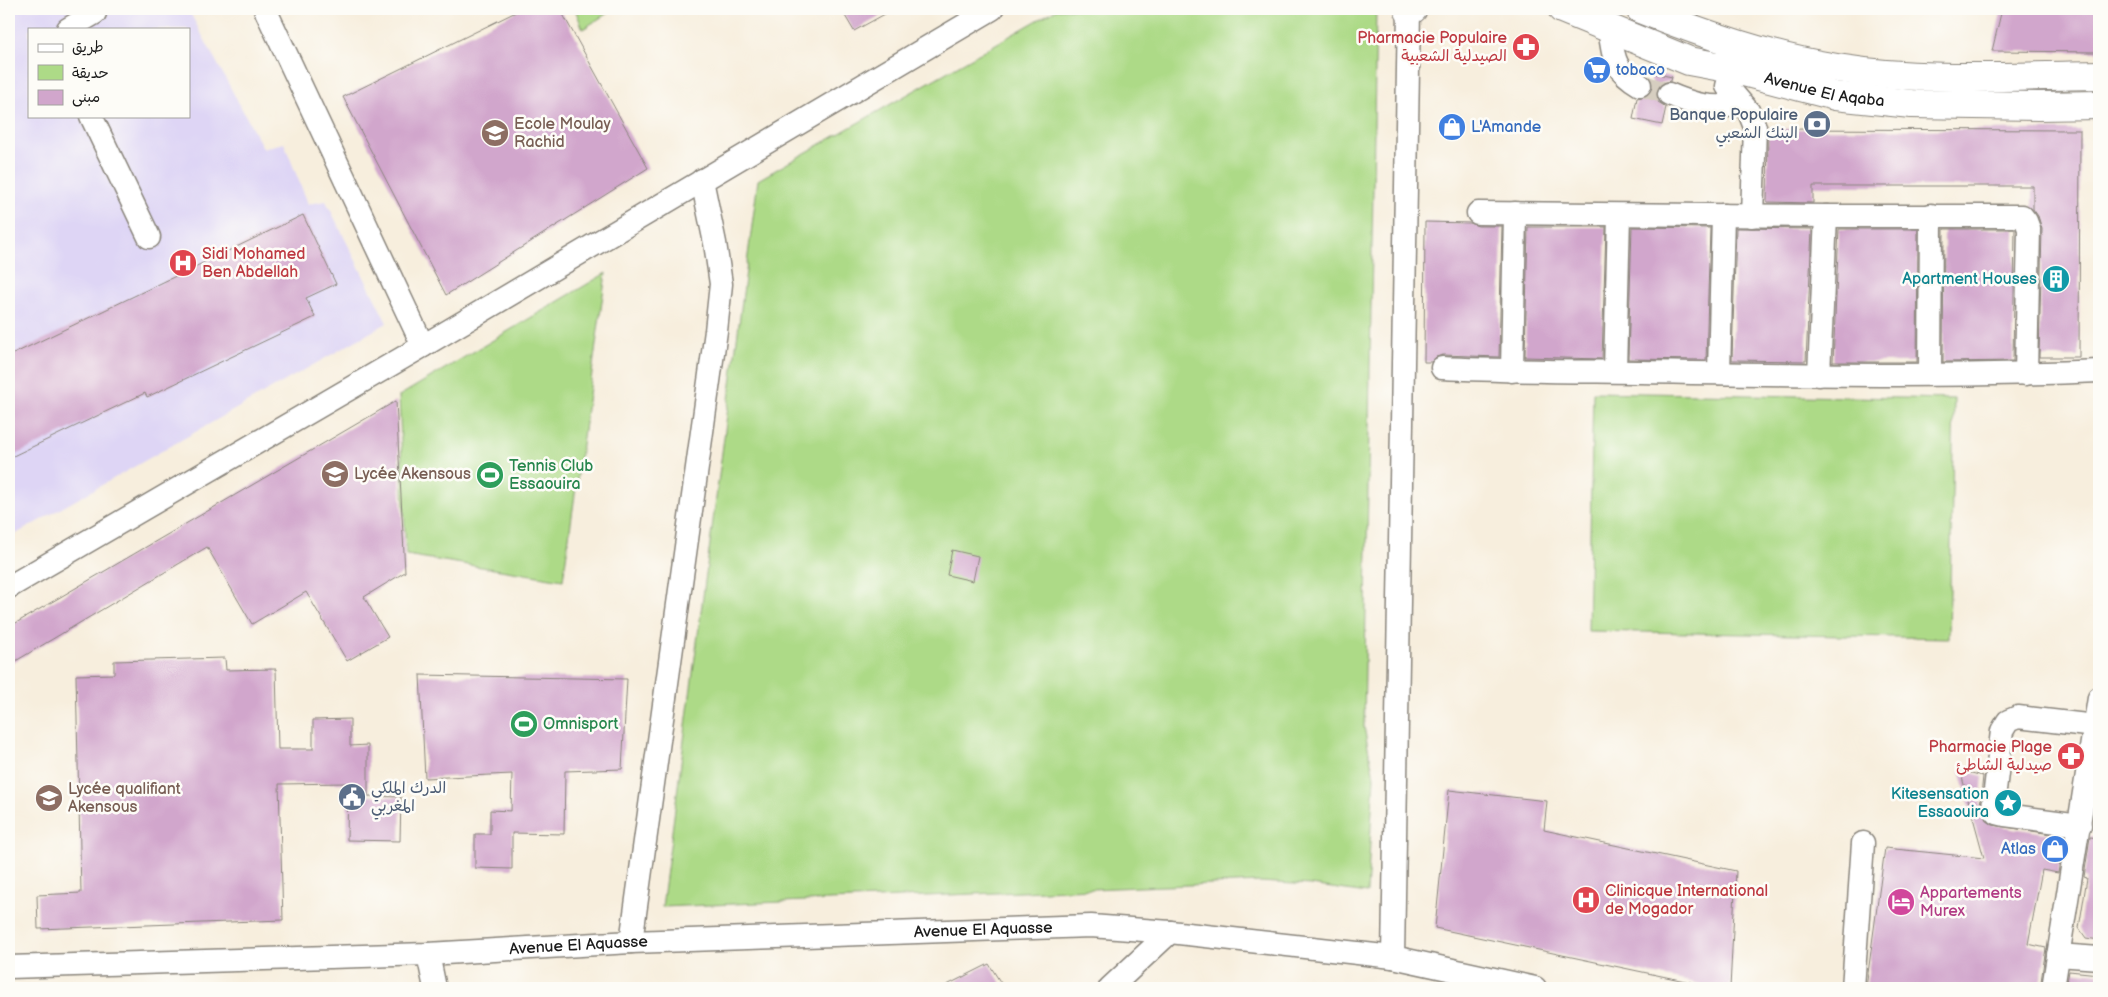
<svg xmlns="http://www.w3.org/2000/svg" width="2108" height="997" font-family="'Balsamiq Sans','Playpen Sans Arabic',sans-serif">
  <rect width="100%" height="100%" fill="#fdfcf7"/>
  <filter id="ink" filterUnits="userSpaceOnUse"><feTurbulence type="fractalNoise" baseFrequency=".02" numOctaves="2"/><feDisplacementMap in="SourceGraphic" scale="10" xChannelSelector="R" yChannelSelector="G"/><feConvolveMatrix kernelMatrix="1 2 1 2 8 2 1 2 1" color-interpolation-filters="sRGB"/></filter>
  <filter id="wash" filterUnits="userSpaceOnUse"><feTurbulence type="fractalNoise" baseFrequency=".0096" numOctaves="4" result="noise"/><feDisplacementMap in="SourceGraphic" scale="20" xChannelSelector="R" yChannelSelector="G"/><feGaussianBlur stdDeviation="1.12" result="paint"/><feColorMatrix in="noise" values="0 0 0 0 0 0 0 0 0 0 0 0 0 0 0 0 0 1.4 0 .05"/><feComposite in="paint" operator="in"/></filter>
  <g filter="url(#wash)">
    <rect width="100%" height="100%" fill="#f7eedd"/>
    <path fill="#ded5f5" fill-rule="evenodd" d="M9,9H188L263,148L284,143L308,204L326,201L387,323L9,538ZM29,29H189V116H29Z"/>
    <g fill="#adda87" stroke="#647b52">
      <polygon points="575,9 614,9 583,29"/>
      <polygon points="1057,9 1376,9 1364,727 1374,777 1367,893 1311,885 1260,882 662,907 758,180"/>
      <polygon points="606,273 563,580 406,555 399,396"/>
      <polygon points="1593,392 1954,399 1949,638 1588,631"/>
    </g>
    <g id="blocks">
      <g fill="#d1a6cc">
        <polygon points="522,9 560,9 648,168 446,295 343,97"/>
        <polygon points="841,9 894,9 854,31"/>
        <polygon points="2002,9 2099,9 2099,52 1992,51"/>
        <polygon points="1643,71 1672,77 1671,81 1661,83 1657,89 1656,96 1658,102 1666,107 1662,125 1633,119 1637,98 1646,96 1651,93 1653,86 1651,79"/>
        <polygon points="1768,129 2080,130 2079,357 2039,357 2042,229 2038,216 2033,209 2033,186 1813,186 1813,203 1767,202"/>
        <polygon points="303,215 336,284 306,298 315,317 147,397 145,393 9,458 9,356"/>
        <polygon points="1425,222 1470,223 1478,226 1502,226 1499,357 1443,355 1436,357 1431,362 1424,362"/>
        <polygon points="1528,227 1606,227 1602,359 1525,357"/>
        <polygon points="1632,227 1710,228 1706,360 1628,359"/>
        <polygon points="1736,228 1812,229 1806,361 1732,360"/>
        <polygon points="1839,229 1918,229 1917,362 1833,362"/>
        <polygon points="1944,229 2015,229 2013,361 1943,362"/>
        <polygon points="396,401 405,572 364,597 388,637 347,661 306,592 252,624 207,547 9,665 9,627"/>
        <polygon points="952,550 978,556 973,581 947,575"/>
        <polygon points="225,658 226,670 276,669 278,749 313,749 313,720 350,719 350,746 368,745 368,796 401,797 400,841 347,840 348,783 279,784 283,920 38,929 37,895 81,893 76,675 114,674 114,661"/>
        <polygon points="420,675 627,679 622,769 565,771 564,834 512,833 512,869 475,868 475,834 490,834 490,810 511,811 512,774 425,778"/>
        <polygon points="1960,770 1983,776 1980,806 1986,820 1993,825 2064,836 2058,873 2042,870 2028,944 2046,948 2040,988 1866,988 1885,848 1984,858"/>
        <polygon points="1449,790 1547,801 1544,830 1736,871 1730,988 1718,988 1435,928"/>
        <polygon points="2090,837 2099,838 2099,940 2086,938 2079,928 2087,878 2084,877"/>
        <polygon points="989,964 1004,988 941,988"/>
        <polygon points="2069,971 2099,974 2099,988 2066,988"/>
      </g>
    </g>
  </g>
  <g filter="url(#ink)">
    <use href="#blocks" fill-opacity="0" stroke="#8a857c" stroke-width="1"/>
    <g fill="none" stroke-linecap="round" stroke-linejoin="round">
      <polyline stroke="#d6cec0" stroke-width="22" stroke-dasharray="22 11" stroke-linecap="butt" points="1640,85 1669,94"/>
      <defs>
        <g id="minor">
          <polyline points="265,9 423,346"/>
          <polyline points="68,29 95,13 93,9"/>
          <path d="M1609,29C1614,59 1613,69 1640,85"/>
          <polyline points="1732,69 1727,86 1749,112 1755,127 1752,216"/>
          <path d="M1669,94C1692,104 1711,109 1735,105L1728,87"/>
          <polyline points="91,116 149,237"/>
          <polyline points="1478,213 1826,216 2022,216 2026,221 2029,229 2026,374"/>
          <path d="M1442,368C1525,372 1608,371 1691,373C1827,375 1963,377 2099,371"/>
          <polyline points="1512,371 1515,213"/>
          <polyline points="1615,371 1619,215"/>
          <polyline points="1719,373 1723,215"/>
          <polyline points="1930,374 1931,215"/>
          <polyline points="1819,375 1826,216"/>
          <polyline points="9,587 423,346 992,9"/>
          <polyline points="2080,825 2005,815 1997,813 1993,807 2002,731 2008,721 2018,717 2095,726"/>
          <polyline points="631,942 716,331 721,284 715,243 702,180"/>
          <polyline points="428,954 435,988"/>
          <polyline points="2058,955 2099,958"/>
          <polyline points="1393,957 1409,9"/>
          <path id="s1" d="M9,967L428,954L631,942L1091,926L1170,932L1393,957L1535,988"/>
          <polyline points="1110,988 1170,932"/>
          <polyline points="1853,988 1863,843"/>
          <polyline points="2053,988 2099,698"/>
        </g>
        <g id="major">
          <path id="s2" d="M1562,9L1689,61L1732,69L1835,96L1911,104L2038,106L2099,105"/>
          <path d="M1640,9C1704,34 1769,57 1837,68C1923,82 2012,76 2099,75"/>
          <polyline points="1409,11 1413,9"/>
        </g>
      </defs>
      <use href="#minor" stroke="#8a857c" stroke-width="25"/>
      <use href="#major" stroke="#8a857c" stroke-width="30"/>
      <use href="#minor" stroke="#fff" stroke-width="22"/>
      <use href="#major" stroke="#fff" stroke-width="28"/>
    </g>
  </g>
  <defs>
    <symbol id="pharmacy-disc" viewBox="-11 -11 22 22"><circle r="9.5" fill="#e0444e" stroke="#fdfcf7"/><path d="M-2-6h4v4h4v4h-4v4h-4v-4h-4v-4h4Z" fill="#fff"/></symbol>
    <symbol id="supermarket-disc" viewBox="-11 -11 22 22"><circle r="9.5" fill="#3f7fe0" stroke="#fdfcf7"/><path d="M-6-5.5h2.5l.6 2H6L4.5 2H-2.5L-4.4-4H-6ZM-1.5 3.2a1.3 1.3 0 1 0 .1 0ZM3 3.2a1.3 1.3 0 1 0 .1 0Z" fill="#fff"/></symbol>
    <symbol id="bank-disc" viewBox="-11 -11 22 22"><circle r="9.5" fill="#5c6f8a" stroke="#fdfcf7"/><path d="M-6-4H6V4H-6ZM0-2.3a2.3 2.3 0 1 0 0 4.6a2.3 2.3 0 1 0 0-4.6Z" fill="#fff"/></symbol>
    <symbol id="shop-disc" viewBox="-11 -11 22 22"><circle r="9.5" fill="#3f7fe0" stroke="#fdfcf7"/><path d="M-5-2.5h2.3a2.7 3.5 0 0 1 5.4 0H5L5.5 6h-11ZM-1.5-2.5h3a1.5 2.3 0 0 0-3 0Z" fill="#fff"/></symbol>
    <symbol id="school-disc" viewBox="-11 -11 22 22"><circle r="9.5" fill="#8d6e63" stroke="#fdfcf7"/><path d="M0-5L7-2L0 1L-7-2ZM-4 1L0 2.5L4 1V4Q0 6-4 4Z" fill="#fff"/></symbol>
    <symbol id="hospital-disc" viewBox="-11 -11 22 22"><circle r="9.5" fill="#e0444e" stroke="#fdfcf7"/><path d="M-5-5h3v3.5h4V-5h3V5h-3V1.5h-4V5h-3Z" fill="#fff"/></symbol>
    <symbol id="building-disc" viewBox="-11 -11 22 22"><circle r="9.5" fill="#0f9aa8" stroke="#fdfcf7"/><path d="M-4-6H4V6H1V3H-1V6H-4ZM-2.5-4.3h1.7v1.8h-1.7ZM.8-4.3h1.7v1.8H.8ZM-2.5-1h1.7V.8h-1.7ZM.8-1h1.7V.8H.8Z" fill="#fff"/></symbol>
    <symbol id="stadium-disc" viewBox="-11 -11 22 22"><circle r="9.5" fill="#2e9e5b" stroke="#fdfcf7"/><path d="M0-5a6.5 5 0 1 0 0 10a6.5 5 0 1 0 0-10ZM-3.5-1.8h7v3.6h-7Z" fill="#fff"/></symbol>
    <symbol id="civic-disc" viewBox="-11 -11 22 22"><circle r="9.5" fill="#5c6f8a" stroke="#fdfcf7"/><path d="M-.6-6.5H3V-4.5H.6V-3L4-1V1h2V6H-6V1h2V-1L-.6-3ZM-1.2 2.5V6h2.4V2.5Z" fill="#fff"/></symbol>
    <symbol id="sight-disc" viewBox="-11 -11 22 22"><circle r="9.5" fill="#0f9aa8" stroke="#fdfcf7"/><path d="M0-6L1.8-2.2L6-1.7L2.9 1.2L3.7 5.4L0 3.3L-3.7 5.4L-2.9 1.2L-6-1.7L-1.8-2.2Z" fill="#fff"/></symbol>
    <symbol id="hotel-disc" viewBox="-11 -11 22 22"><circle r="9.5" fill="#d1479c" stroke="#fdfcf7"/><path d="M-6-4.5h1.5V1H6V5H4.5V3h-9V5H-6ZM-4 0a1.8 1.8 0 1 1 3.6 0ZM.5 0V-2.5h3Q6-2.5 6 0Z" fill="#fff"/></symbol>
  </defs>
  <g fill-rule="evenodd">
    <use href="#pharmacy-disc" x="1510" y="31" width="32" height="32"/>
    <use href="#supermarket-disc" x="1581" y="54" width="32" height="32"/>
    <use href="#bank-disc" x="1801" y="108" width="32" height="32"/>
    <use href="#shop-disc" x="1436" y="111" width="32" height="32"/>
    <use href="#school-disc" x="479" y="117" width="32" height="32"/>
    <use href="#hospital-disc" x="167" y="247" width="32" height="32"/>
    <use href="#building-disc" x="2040" y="263" width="32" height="32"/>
    <use href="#school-disc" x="319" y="458" width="32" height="32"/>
    <use href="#stadium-disc" x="474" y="459" width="32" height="32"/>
    <use href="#stadium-disc" x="508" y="708" width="32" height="32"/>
    <use href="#pharmacy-disc" x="2055" y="740" width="32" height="32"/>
    <use href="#civic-disc" x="336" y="781" width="32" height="32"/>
    <use href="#school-disc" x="33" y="782" width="32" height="32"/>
    <use href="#sight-disc" x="1992" y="787" width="32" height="32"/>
    <use href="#shop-disc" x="2039" y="833" width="32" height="32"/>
    <use href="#hospital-disc" x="1570" y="884" width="32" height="32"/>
    <use href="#hotel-disc" x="1885" y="886" width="32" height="32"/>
  </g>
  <g text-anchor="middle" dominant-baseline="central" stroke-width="5" stroke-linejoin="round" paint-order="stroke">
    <g font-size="16" fill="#be3a42" stroke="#fdfcf7" text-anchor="end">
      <text x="1507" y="38">Pharmacie Populaire<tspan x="1507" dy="18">الصيدلية الشعبية</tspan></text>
      <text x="202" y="254" text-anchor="start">Sidi Mohamed<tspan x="202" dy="18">Ben Abdellah</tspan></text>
      <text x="2052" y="747">Pharmacie Plage<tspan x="2052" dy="18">صيدلية الشاطئ</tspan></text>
      <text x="1605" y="891" text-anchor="start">Clinicque International<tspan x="1605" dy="18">de Mogador</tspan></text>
    </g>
    <g font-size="16" fill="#366cbe" stroke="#fdfcf7" text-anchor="start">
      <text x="1616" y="70">tobaco</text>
      <text x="1471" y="127">L'Amande</text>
      <text x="2036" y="849" text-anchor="end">Atlas</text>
    </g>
    <g font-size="16" fill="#1c1c1c" stroke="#fdfcf7">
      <text stroke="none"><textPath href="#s2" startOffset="276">Avenue El Aqaba</textPath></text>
      <text stroke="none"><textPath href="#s1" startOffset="975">Avenue El Aquasse</textPath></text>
      <text stroke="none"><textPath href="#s1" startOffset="570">Avenue El Aquasse</textPath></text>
    </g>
    <g font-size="16" fill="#4e5e75" stroke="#fdfcf7" text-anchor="end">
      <text x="1798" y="115">Banque Populaire<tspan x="1798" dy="18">البنك الشعبي</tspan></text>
      <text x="371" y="788" text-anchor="start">الدرك الملكي<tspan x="371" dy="18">المغربي</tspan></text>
    </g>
    <g font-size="16" fill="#785e54" stroke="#fdfcf7" text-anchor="start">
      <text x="514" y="124">Ecole Moulay<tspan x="514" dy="18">Rachid</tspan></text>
      <text x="354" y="474">Lycée Akensous</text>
      <text x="68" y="789">Lycée qualifiant<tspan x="68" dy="18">Akensous</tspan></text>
    </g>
    <g font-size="16" fill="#0d838f" stroke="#fdfcf7" text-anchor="end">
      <text x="2037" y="279">Apartment Houses</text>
      <text x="1989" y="794">Kitesensation<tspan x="1989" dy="18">Essaouira</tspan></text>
    </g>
    <g font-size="16" fill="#27864d" stroke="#fdfcf7" text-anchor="start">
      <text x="509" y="466">Tennis Club<tspan x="509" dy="18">Essaouira</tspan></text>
      <text x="543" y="724">Omnisport</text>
    </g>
    <g font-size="16" fill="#b23c85" stroke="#fdfcf7" text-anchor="start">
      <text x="1920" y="893">Appartements<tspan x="1920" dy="18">Murex</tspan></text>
    </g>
  </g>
  <rect width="2108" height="997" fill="none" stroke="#fdfcf7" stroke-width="30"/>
  <rect x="28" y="28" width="162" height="90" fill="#fdfcf7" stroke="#a3a29f"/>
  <rect x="38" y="44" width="25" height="8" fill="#ffffff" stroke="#a3a29f"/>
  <text x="72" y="52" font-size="15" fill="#1c1c1c">طريق</text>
  <rect x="38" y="65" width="25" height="15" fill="#adda87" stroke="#a3a29f"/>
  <text x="72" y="78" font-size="15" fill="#1c1c1c">حديقة</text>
  <rect x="38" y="90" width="25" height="15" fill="#d1a6cc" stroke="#a3a29f"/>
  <text x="72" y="102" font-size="15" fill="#1c1c1c">مبنى</text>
</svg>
